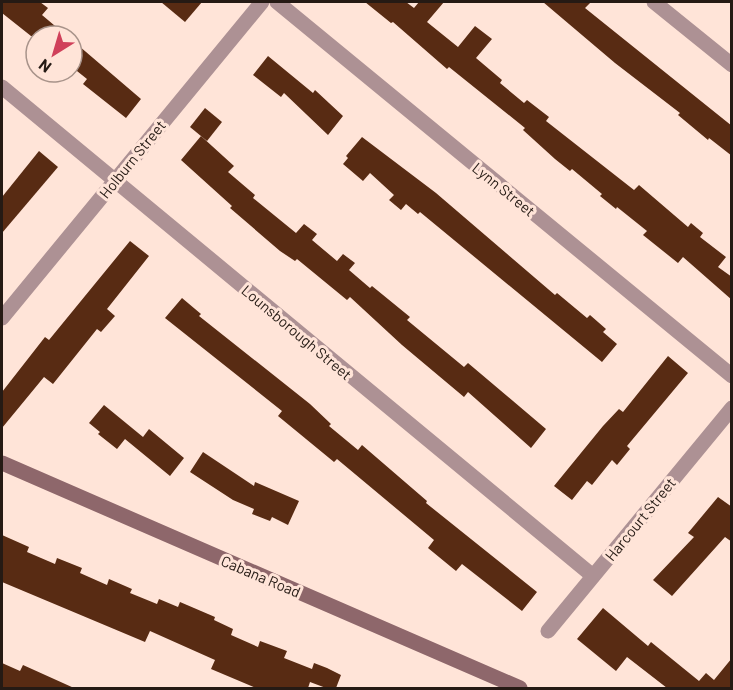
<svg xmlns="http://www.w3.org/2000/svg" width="733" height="690" font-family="Barlow,sans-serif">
  <rect width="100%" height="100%" fill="#ffe4d8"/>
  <g fill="#582b13">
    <polygon points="2,2 40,2 48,8 42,15 67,36 31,36 2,13"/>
    <polygon points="161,2 202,2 185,22"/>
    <polygon points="365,2 406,2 414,8 419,2 444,2 427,22 458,47 475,26 492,39 476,58 502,80 500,83 524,103 527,100 549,117 546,121 634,190 639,185 688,227 691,223 703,233 700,237 726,257 718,267 732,277 732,300 683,257 678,263 643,235 647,231 617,207 616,209 600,196 602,194 572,169 570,171 555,159 523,130 525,128 449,67 447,69 393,22 391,23"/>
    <polygon points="543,2 591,2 585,8 732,126 732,156 709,138 708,140 678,115 680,113 615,63"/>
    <polygon points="72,40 141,99 126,118 83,84 87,79 72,67"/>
    <polygon points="268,56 313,93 315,90 343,116 328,135 284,93 281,97 253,75"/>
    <polygon points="205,108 222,122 207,141 190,127"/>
    <polygon points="201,136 234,166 228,172 255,195 253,198 296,233 304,224 317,234 312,240 337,261 343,254 355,263 349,270 370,288 372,286 410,317 407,320 464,367 468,363 546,429 531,448 468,392 464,397 402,345 350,297 347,300 297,259 295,261 280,251 230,208 232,206 181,160"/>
    <polygon points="362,137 436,193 555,295 557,293 587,318 590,315 606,329 603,332 617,344 602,362 420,212 418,214 406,204 401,210 389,200 394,195 370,173 363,181 343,164 348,158 346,156"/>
    <polygon points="39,151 58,167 2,233 2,197"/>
    <polygon points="130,241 149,256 107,309 115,316 101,332 97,329 53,384 44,377 2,428 2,392 45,337 49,340"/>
    <polygon points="182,298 201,314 199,316 310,404 331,424 329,426 358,450 362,445 427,501 426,503 537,592 522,611 462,564 456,571 428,548 434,540 337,459 334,462 278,416 282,411 165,318"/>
    <polygon points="668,356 688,373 627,446 630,449 617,465 612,460 592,485 587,481 572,500 554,486 603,426 619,409 623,412"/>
    <polygon points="104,405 143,437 149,429 184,458 170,476 125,439 117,449 98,434 100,432 89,423"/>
    <polygon points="203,452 254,486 255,482 299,501 288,525 272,517 270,521 252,514 254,509 233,500 190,472"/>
    <polygon points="718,497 732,507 732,542 725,537 672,596 653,580 694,537 688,533"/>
    <polygon points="2,535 29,547 27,552 55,564 57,558 82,568 80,573 107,585 109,579 132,589 130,593 157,604 159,599 178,607 180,602 215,617 214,620 233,629 231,635 258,647 260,641 287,651 284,658 312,669 314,663 327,668 341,675 336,688 326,688 310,682 308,688 256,688 211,669 215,660 150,631 145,642 2,582"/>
    <polygon points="603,608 648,646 651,642 699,681 706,673 714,680 732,658 732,688 667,688 627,657 616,671 577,639"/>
    <polygon points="2,663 20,671 23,665 74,688 2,688"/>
  </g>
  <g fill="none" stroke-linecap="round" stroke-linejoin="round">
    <g stroke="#ad9194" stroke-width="15">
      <polyline points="277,2 732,376"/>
      <polyline points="654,2 732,65"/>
      <polyline points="2,87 593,576"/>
      <polyline points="2,318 262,2"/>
      <polyline points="548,631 732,408"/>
    </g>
    <polyline stroke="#8e676b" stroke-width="15" points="2,463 520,688"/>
  </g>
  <g text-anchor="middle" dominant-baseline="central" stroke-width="6" stroke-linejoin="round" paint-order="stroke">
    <g font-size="15" fill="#251a14" stroke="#ffe4d8">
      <text transform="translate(132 159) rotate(-51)">Holburn Street</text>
      <text transform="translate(504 189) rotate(39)">Lynn Street</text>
      <text transform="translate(297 332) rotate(40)">Lounsborough Street</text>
      <text transform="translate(640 519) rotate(-51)">Harcourt Street</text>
      <text transform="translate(261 576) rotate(23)">Cabana Road</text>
    </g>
  </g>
  <rect width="733" height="690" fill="none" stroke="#251a14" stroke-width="6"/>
  <g transform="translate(54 54) rotate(217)"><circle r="28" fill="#ffe4d8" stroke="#a8938a" stroke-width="1.5"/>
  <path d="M0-4.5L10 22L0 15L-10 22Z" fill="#d0405a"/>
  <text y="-9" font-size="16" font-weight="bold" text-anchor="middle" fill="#251a14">N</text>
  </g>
</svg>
